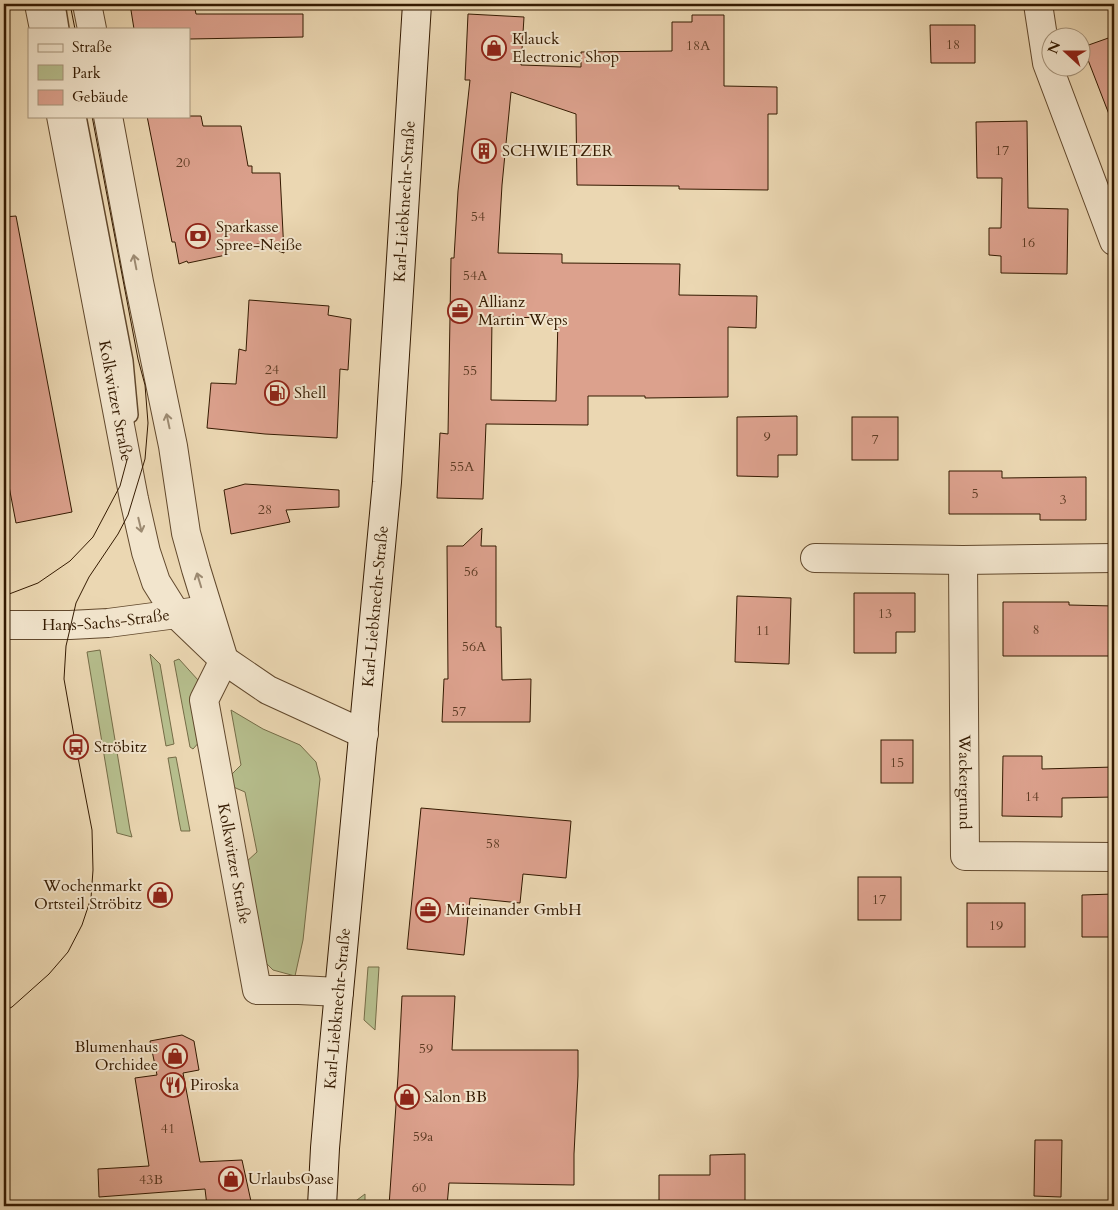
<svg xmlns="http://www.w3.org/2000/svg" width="1118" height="1210" font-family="Cardo,serif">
  <rect width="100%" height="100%" fill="#ebd7b2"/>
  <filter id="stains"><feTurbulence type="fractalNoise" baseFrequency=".004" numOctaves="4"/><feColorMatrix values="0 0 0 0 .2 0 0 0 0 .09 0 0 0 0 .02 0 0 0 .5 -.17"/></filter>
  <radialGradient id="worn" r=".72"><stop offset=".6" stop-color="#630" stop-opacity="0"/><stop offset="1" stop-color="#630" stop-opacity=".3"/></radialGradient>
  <g fill="#b6be8d" stroke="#756c47">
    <polygon points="100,650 130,830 132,837 117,833 87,652"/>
    <polygon points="150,654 160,664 174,744 166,746"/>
    <polygon points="179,659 198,680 195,688 201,740 193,749 190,747 174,661"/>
    <polygon points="231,710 263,729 300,745 316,762 320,779 303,940 295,976 273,970 261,958 245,863 257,852 245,792 231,786 229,777 241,765"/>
    <polygon points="176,757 190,831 181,831 179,821 168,758"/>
    <polygon points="368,967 379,967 375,1030 364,1020"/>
    <polygon points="365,1194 365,1206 353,1206 353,1203"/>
  </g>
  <g fill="#dca18d" stroke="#341a01" fill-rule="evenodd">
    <polygon points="130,4 194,4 196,14 303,14 303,37 189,39 189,29 134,29"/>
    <path d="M468,14L524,17L521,65L581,67V52L672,51V22H692V15H724V86L777,87V114H768V190L679,189V186L577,185L576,114L511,92L502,185L498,253L562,254V263L680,264L679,295L757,296L756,328L728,327V397L645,398V396H588V425L486,424L483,499L437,498L440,433L448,434L451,258H454L458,191L470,80H465ZM492,317L558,318L556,401L491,400Z"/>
    <polygon points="930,25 975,25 975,63 931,63"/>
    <polygon points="1114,36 1114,122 1112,122 1083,47"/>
    <polygon points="147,116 201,116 203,126 241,126 248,166 252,166 252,173 280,173 284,253 258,244 225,251 226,255 188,263 187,261 179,264 175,242 172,242"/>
    <polygon points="1027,121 1028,208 1068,209 1067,274 1001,273 1001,256 989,255 989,228 1001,228 1002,178 977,178 976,122"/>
    <polygon points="16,216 72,512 16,523 4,460 4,217"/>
    <polygon points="249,300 329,306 328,315 351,319 348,370 340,369 337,438 265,434 207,428 211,383 236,384 239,349 246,351"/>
    <polygon points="797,416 797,455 778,455 778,477 737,476 737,417"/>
    <rect x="852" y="417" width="46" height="43"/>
    <polygon points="949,471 1002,471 1002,478 1086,477 1086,520 1040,520 1040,514 949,514"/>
    <polygon points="245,484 339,490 339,507 286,510 290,522 231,534 224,490"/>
    <polygon points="482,528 481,546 496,546 496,627 501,627 502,680 531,679 530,722 442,722 444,679 448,679 447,546 463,546"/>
    <polygon points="854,593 915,593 915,632 896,632 896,653 854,653"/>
    <polygon points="737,596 791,598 789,664 735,662"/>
    <polygon points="1003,602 1069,602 1069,605 1114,606 1114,656 1003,656"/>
    <rect x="881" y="740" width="32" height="43"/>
    <polygon points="1003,756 1042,756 1042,769 1114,767 1114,797 1062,798 1062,817 1002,816"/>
    <polygon points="421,808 571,821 566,878 523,874 520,903 470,898 464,955 407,949"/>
    <rect x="858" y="877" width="43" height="43"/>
    <polygon points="1114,894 1114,937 1082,937 1082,895"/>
    <rect x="967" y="903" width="58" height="44"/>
    <polygon points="402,996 455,996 452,1050 578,1050 578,1076 574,1154 574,1185 449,1183 447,1206 389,1206 398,1076"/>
    <polygon points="182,1035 194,1041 199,1070 183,1073 200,1162 242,1160 252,1206 207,1206 205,1189 99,1197 98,1169 149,1166 135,1078 157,1075 150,1041"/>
    <polygon points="1035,1140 1062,1140 1061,1197 1034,1196"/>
    <polygon points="745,1154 745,1206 659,1206 659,1175 710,1175 710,1155"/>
  </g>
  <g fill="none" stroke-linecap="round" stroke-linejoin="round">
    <defs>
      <g id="lane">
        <polyline points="57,4 61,29"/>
        <polyline points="78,116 125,361 130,415"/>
      </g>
      <g id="street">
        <polyline points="39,4 44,29"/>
        <polyline points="87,4 92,29"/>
        <polyline points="1038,4 1047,63 1114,241"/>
        <path id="s1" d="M61,116L134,499L146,552L156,582L176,614L224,660L268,690L364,734"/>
        <path id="s2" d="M108,116L139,282L173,446L186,533L196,569L224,660L204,700L257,990H299L339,992"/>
        <polyline points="815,558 963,560 1114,558"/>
        <path id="s3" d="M963,560L965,856L1114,857"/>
        <path id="s4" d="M4,625H70L108,623L192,612"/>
      </g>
      <g id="secondary">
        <path id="s5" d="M322,1206L325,1148L332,1066L387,482L417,4"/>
      </g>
    </defs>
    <use href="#lane" stroke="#62492d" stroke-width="18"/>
    <use href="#street" stroke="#62492d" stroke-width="30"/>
    <use href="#secondary" stroke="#341a01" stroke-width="30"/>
    <use href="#lane" stroke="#f2e5cd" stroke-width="15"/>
    <use href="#street" stroke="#f2e5cd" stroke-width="28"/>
    <use href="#secondary" stroke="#f2e5cd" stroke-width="28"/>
    <g stroke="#341a01" stroke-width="1">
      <polyline points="70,4 75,29"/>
      <polyline points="4,596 38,583 70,561 93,537 120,486 127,460"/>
      <polyline points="4,1011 12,1007 49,974 68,952 82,925 91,898 93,870 92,830 76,747 64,679 66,646 76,603 89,577 118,534 128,515 145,459 148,423 145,385 138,359 92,116"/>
    </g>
  </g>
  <defs><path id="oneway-shaft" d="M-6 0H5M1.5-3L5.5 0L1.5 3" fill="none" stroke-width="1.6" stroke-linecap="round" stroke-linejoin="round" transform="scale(1.25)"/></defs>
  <g stroke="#9c8a71">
    <use href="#oneway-shaft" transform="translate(135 262) rotate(-101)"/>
    <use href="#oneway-shaft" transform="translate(168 421) rotate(-102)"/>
    <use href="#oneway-shaft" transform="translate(140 525) rotate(77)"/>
    <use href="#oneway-shaft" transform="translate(199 580) rotate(-107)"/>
  </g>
  <defs>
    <symbol id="shop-ring" viewBox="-11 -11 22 22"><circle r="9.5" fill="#f2e5cd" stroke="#8f2418" stroke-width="1.5"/><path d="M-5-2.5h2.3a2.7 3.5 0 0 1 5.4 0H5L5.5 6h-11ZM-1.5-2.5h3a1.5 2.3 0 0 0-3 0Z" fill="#8f2418"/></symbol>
    <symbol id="building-ring" viewBox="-11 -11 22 22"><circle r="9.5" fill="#f2e5cd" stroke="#8f2418" stroke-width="1.5"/><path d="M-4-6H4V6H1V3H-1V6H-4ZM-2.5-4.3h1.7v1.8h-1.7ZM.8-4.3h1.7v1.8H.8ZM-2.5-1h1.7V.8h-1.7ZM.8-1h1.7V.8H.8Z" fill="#8f2418"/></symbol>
    <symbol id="bank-ring" viewBox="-11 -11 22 22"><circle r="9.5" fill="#f2e5cd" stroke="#8f2418" stroke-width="1.5"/><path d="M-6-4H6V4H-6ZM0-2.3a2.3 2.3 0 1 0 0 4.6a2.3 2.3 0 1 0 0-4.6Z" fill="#8f2418"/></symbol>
    <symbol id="office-ring" viewBox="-11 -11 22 22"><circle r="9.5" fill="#f2e5cd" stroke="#8f2418" stroke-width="1.5"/><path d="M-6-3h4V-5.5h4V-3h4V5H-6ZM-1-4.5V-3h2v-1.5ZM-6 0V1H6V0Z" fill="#8f2418"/></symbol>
    <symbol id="fuel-ring" viewBox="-11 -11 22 22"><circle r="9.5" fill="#f2e5cd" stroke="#8f2418" stroke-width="1.5"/><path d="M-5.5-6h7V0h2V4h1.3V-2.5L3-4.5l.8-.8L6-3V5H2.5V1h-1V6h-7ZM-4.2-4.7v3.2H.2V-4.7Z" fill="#8f2418"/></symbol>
    <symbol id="bus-ring" viewBox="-11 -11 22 22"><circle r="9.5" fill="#f2e5cd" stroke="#8f2418" stroke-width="1.5"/><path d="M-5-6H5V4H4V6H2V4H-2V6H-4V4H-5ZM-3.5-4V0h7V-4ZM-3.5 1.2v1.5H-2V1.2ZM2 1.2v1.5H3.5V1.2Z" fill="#8f2418"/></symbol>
    <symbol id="restaurant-ring" viewBox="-11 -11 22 22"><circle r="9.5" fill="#f2e5cd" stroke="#8f2418" stroke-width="1.5"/><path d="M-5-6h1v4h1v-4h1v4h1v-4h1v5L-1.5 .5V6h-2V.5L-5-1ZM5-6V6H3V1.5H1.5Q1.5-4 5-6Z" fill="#8f2418"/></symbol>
  </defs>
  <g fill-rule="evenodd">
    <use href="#shop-ring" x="480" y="34" width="28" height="28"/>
    <use href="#building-ring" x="470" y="137" width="28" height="28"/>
    <use href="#bank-ring" x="184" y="222" width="28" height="28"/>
    <use href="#office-ring" x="446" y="297" width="28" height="28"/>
    <use href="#fuel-ring" x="263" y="379" width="28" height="28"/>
    <use href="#bus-ring" x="62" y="733" width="28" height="28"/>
    <use href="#shop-ring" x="146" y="881" width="28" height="28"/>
    <use href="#office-ring" x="414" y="896" width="28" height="28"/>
    <use href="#shop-ring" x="161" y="1042" width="28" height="28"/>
    <use href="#restaurant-ring" x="159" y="1071" width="28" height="28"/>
    <use href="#shop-ring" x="393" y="1083" width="28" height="28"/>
    <use href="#shop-ring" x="217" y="1165" width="28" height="28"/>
  </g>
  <g text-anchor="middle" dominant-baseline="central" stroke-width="4" stroke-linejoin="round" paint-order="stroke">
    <g font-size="14" fill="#5e3c24">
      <text x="953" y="44">18</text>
      <text x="698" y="45">18A</text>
      <text x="1002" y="150">17</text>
      <text x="183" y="162">20</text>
      <text x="478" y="216">54</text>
      <text x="1028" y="242">16</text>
      <text x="475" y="275">54A</text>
      <text x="272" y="369">24</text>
      <text x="470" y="370">55</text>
      <text x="767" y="436">9</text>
      <text x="875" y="439">7</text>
      <text x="462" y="466">55A</text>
      <text x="975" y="493">5</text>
      <text x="1063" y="499">3</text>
      <text x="265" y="509">28</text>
      <text x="471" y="571">56</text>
      <text x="885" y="613">13</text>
      <text x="1036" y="629">8</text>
      <text x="763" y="630">11</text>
      <text x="474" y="646">56A</text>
      <text x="459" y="711">57</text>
      <text x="897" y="762">15</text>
      <text x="1032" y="796">14</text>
      <text x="493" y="843">58</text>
      <text x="879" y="899">17</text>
      <text x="996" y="925">19</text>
      <text x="426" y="1048">59</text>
      <text x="168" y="1128">41</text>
      <text x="423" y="1136">59a</text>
      <text x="151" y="1179">43B</text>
      <text x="419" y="1187">60</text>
    </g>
    <g font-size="16" fill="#341a01" stroke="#f2e5cd" text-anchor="start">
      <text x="512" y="39">Klauck<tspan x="512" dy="18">Electronic Shop</tspan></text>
      <text x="502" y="151">SCHWIETZER</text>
      <text x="216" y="227">Sparkasse<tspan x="216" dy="18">Spree-Neiße</tspan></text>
      <text x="478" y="302">Allianz<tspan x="478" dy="18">Martin Weps</tspan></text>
      <text x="294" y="393">Shell</text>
      <text x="94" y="747">Ströbitz</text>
      <text x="142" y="886" text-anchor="end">Wochenmarkt<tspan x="142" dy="18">Ortsteil Ströbitz</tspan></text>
      <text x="446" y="910">Miteinander GmbH</text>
      <text x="158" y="1047" text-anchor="end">Blumenhaus<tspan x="158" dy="18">Orchidee</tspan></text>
      <text x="190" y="1085">Piroska</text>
      <text x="424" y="1097">Salon BB</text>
      <text x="248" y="1179">UrlaubsOase</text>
    </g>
    <g font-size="16" fill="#341a01" stroke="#f2e5cd">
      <text stroke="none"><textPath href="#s5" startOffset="1008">Karl-Liebknecht-Straße</textPath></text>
      <text stroke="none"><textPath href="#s1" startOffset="290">Kolkwitzer Straße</textPath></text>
      <text stroke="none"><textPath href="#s5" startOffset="602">Karl-Liebknecht-Straße</textPath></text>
      <text stroke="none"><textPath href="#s4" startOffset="102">Hans-Sachs-Straße</textPath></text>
      <text stroke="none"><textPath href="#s3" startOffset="222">Wackergrund</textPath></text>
      <text stroke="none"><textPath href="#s2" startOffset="768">Kolkwitzer Straße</textPath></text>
      <text stroke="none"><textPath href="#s5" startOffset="198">Karl-Liebknecht-Straße</textPath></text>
    </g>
  </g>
  <rect width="1118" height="1210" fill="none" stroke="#ebd7b2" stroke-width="20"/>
  <rect x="5" y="5" width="1108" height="1200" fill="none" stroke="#341a01" stroke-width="2.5"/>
  <rect x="10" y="10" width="1098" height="1190" fill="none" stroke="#341a01"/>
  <rect x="28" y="28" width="162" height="90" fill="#f2e5cd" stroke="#a6947b"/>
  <rect x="38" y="44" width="25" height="8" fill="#f2e5cd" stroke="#a6947b"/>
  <text x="72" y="52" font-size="15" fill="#341a01">Straße</text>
  <rect x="38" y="65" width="25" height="15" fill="#b6be8d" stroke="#a6947b"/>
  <text x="72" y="78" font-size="15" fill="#341a01">Park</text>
  <rect x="38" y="90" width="25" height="15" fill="#dca18d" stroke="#a6947b"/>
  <text x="72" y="102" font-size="15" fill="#341a01">Gebäude</text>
  <g transform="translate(1066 52) rotate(291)"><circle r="24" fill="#f2e5cd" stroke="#a6947b"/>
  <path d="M0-4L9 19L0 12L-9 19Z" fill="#8f2418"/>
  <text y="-8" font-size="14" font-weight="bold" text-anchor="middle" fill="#341a01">N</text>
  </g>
  <rect width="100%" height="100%" filter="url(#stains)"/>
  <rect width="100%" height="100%" fill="url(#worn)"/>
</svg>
